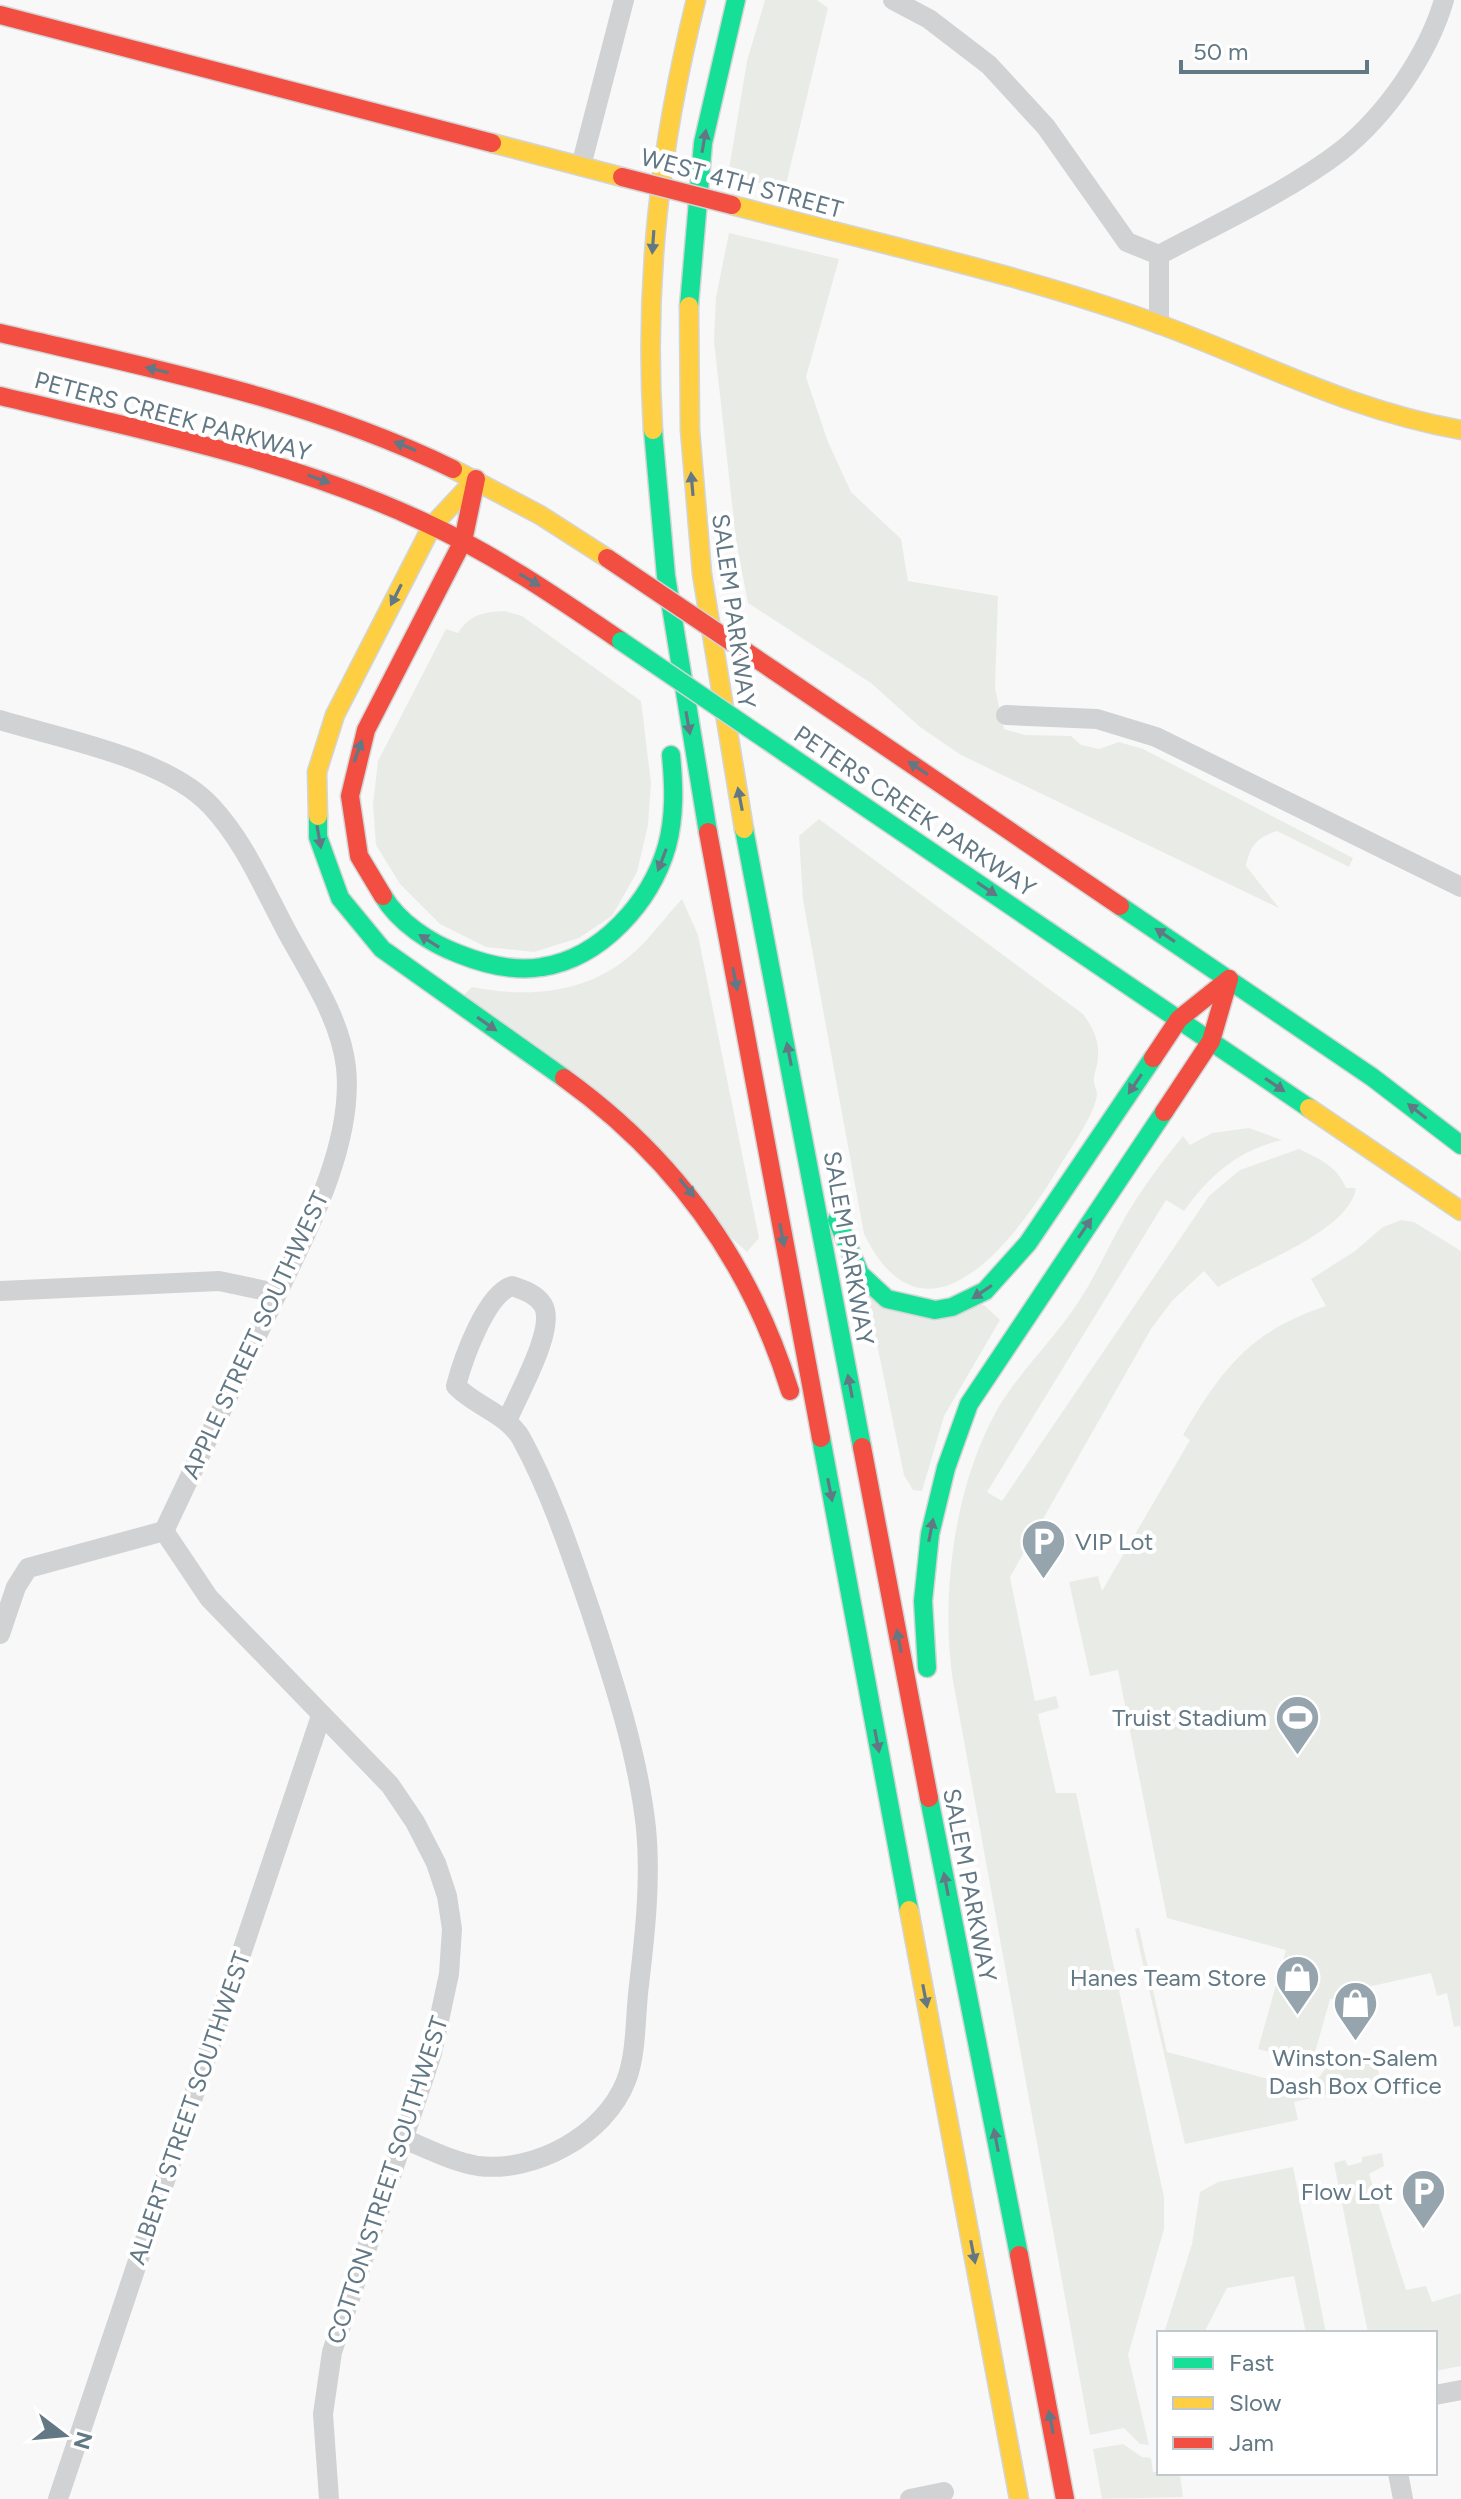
<svg xmlns="http://www.w3.org/2000/svg" width="1461" height="2499" font-family="Figtree,sans-serif">
  <rect width="100%" height="100%" fill="#f8f8f8"/>
  <g fill="#e9ece6">
    <polygon points="765,0 817,0 828,8 785,189 728,175 747,61"/>
    <path d="M729,233L839,259L806,377L828,442L851,492L901,539L908,581L998,596L995,688L1004,729L1025,735L1071,736L1081,745L1099,749L1119,742L1143,749L1353,858L1349,867L1277,831C1257,837 1250,846 1246,866L1279,908L961,755L920,727L871,683L748,603L736,540L714,341L716,297Z"/>
    <path d="M505,611L522,616L641,701L651,783L648,825L637,872L612,916L579,938L534,952L486,947L440,924L400,884L376,845L373,805L378,761L446,629L458,633C470,614 484,612 505,611Z"/>
    <path d="M819,819L1083,1014C1095,1030 1101,1045 1097,1065C1096,1070 1093,1077 1094,1082C1094,1086 1097,1090 1097,1094C1096,1112 1071,1148 1061,1164C1019,1235 927,1362 864,1234L803,900L799,836Z"/>
    <path d="M682,899L698,935L759,1238L747,1252L464,995L472,987C528,998 586,994 631,955C650,939 665,917 682,899Z"/>
    <path d="M1249,1128L1282,1140C1237,1151 1211,1174 1184,1211L1166,1200L987,1492L1002,1501L1209,1196L1240,1170L1299,1149C1320,1159 1337,1166 1346,1188H1356C1349,1232 1256,1263 1218,1287L1204,1271L1172,1301L1151,1329L1010,1577L1035,1701L1056,1696L1059,1708L1038,1714L1056,1793H1076L1164,2197V2229L1128,2355L1149,2445L1140,2444L1124,2428L1090,2435L952,1675C941,1589 955,1484 998,1408C1021,1370 1055,1338 1079,1301C1096,1275 1108,1247 1123,1221C1140,1191 1161,1163 1183,1136L1190,1145L1212,1133Z"/>
    <path d="M1401,1220L1414,1222L1461,1251V2031L1460,2026L1454,2027L1447,1993L1437,1996L1431,1973L1349,1991L1350,1999H1330L1312,2063L1258,2049L1286,1950L1167,1918L1118,1670L1090,1676L1069,1582L1098,1576L1102,1591L1190,1440L1183,1435C1222,1369 1250,1331 1326,1306L1311,1279L1355,1251L1383,1227Z"/>
    <polygon points="867,1296 984,1305 1000,1320 944,1416 922,1491 913,1490 904,1475"/>
    <polygon points="1139,1928 1167,2052 1309,2090 1332,2060 1346,2063 1375,2057 1381,2083 1294,2102 1298,2120 1185,2144 1135,1929"/>
    <polygon points="1382,2153 1384,2166 1369,2174 1406,2290 1426,2286 1432,2302 1461,2293 1461,2366 1435,2371 1435,2333 1368,2333 1334,2163 1345,2160 1348,2166 1362,2162 1362,2157"/>
    <polygon points="1293,2167 1326,2333 1306,2333 1294,2276 1227,2288 1204,2333 1164,2333 1192,2244 1200,2192 1218,2182"/>
    <polygon points="1123,2444 1142,2457 1151,2458 1153,2472 1186,2473 1180,2475 1183,2497 1102,2499 1093,2449"/>
  </g>
  <g fill="none" stroke-linecap="round" stroke-linejoin="round">
    <defs>
      <g id="fast">
        <polyline points="689,306 703,143 736,0"/>
        <polyline points="653,430 666,576 708,832"/>
        <polyline points="787,754 1309,1108"/>
        <polyline points="318,816 318,837 340,898 382,949 564,1078"/>
        <polyline points="744,829 862,1447"/>
        <path d="M383,896C399,923 430,943 459,954C484,964 514,972 542,967C601,958 651,902 667,846C675,816 674,786 671,755"/>
        <polyline points="1120,906 1372,1077 1461,1145"/>
        <polyline points="837,1220 860,1274 887,1299 935,1310 952,1307 985,1291 1028,1243 1153,1058"/>
        <polyline points="821,1438 909,1910"/>
        <polyline points="927,1668 923,1601 930,1534 946,1468 969,1404 1164,1112"/>
        <polyline points="929,1798 1019,2255"/>
      </g>
      <g id="slow">
        <polyline points="492,143 622,177"/>
        <path d="M732,205C875,243 1026,275 1164,326C1268,365 1350,410 1461,430"/>
        <polyline points="689,306 690,430 702,574 744,829"/>
        <path d="M653,430C644,280 660,145 696,0"/>
        <polyline points="453,469 540,515 607,558"/>
        <polyline points="318,816 317,772 335,715 432,526 476,479"/>
        <polyline points="1309,1108 1461,1211"/>
        <polyline points="909,1910 1019,2499"/>
      </g>
      <g id="jam">
        <polyline points="0,15 492,143"/>
        <path d="M0,333C154,369 309,399 453,469"/>
        <path d="M0,396C143,430 290,459 424,522C494,554 558,598 621,641"/>
        <polyline points="773,670 1120,906"/>
        <polyline points="708,832 821,1438"/>
        <polyline points="383,896 359,856 350,796 366,730 463,541 476,479"/>
        <polyline points="1153,1058 1179,1019 1229,979"/>
        <path d="M564,1078C674,1157 750,1262 790,1391"/>
        <polyline points="1164,1112 1211,1041 1229,979"/>
        <polyline points="862,1447 929,1798"/>
        <polyline points="1019,2255 1065,2499"/>
      </g>
    </defs>
    <use href="#fast" stroke="#d3d5d6" stroke-width="21"/>
    <use href="#slow" stroke="#d3d5d6" stroke-width="21"/>
    <use href="#jam" stroke="#d3d5d6" stroke-width="21"/>
    <g stroke="#d1d2d3" stroke-width="20">
      <polyline points="893,0 929,19 989,65 1046,127 1127,242 1159,255"/>
      <polyline points="581,166 624,0"/>
      <path d="M1159,255C1217,224 1289,191 1341,151C1386,115 1428,55 1444,0"/>
      <polyline points="1159,325 1159,255"/>
      <polyline points="1006,715 1097,719 1156,737 1461,887"/>
      <path d="M0,720C62,739 167,758 211,806C244,841 263,887 286,930C309,973 340,1017 346,1067C355,1153 295,1253 260,1329C228,1396 196,1464 164,1531L28,1568L16,1587L0,1634"/>
      <polyline points="0,1291 219,1281 276,1293"/>
      <polyline points="164,1531 209,1598 390,1785 415,1822 436,1863 447,1896 452,1929 449,1974 432,2053 332,2352 323,2414 329,2499"/>
      <path d="M404,2139C428,2149 453,2162 478,2166C535,2173 605,2135 626,2081C637,2053 635,2015 639,1985C645,1934 651,1880 646,1828C638,1755 614,1682 591,1612C571,1554 551,1493 521,1438C507,1414 475,1406 456,1386C463,1359 486,1294 512,1286C524,1290 536,1294 543,1305C557,1328 517,1396 507,1421"/>
      <polyline points="1435,2395 1461,2390"/>
      <polyline points="1398,2473 1403,2499"/>
      <polyline points="58,2499 321,1716"/>
      <polyline points="910,2499 944,2492"/>
    </g>
    <use href="#fast" stroke="#16e098" stroke-width="18"/>
    <use href="#slow" stroke="#ffcf43" stroke-width="18"/>
    <use href="#jam" stroke="#f24e42" stroke-width="18"/>
    <defs>
      <polyline id="fast-bridge" points="621,641 787,754"/>
      <g id="jam-bridge">
        <polyline points="622,177 732,205"/>
        <polyline points="607,558 773,670"/>
      </g>
    </defs>
    <use href="#fast-bridge" stroke="#d3d5d6" stroke-width="21" stroke-linecap="butt"/>
    <use href="#jam-bridge" stroke="#d3d5d6" stroke-width="21" stroke-linecap="butt"/>
    <use href="#fast-bridge" stroke="#16e098" stroke-width="18"/>
    <use href="#jam-bridge" stroke="#f24e42" stroke-width="18"/>
  </g>
  <defs><path id="oneway-solid" d="M-6-.8H1V-3.2L6.5 0L1 3.2V.8H-6Z" transform="scale(2)"/></defs>
  <g fill="#627885">
    <use href="#oneway-solid" transform="translate(704 141) rotate(-80)"/>
    <use href="#oneway-solid" transform="translate(653 242) rotate(94)"/>
    <use href="#oneway-solid" transform="translate(157 370) rotate(-167)"/>
    <use href="#oneway-solid" transform="translate(405 446) rotate(-158)"/>
    <use href="#oneway-solid" transform="translate(319 479) rotate(20)"/>
    <use href="#oneway-solid" transform="translate(692 484) rotate(-95)"/>
    <use href="#oneway-solid" transform="translate(530 580) rotate(31)"/>
    <use href="#oneway-solid" transform="translate(396 595) rotate(117)"/>
    <use href="#oneway-solid" transform="translate(688 723) rotate(80)"/>
    <use href="#oneway-solid" transform="translate(358 751) rotate(-71)"/>
    <use href="#oneway-solid" transform="translate(918 768) rotate(-146)"/>
    <use href="#oneway-solid" transform="translate(740 799) rotate(-101)"/>
    <use href="#oneway-solid" transform="translate(319 837) rotate(80)"/>
    <use href="#oneway-solid" transform="translate(662 860) rotate(111)"/>
    <use href="#oneway-solid" transform="translate(987 889) rotate(34)"/>
    <use href="#oneway-solid" transform="translate(1165 935) rotate(-146)"/>
    <use href="#oneway-solid" transform="translate(429 941) rotate(-148)"/>
    <use href="#oneway-solid" transform="translate(735 979) rotate(79)"/>
    <use href="#oneway-solid" transform="translate(487 1024) rotate(35)"/>
    <use href="#oneway-solid" transform="translate(789 1054) rotate(-101)"/>
    <use href="#oneway-solid" transform="translate(1135 1084) rotate(124)"/>
    <use href="#oneway-solid" transform="translate(1275 1085) rotate(34)"/>
    <use href="#oneway-solid" transform="translate(1417 1111) rotate(-142)"/>
    <use href="#oneway-solid" transform="translate(687 1188) rotate(51)"/>
    <use href="#oneway-solid" transform="translate(1085 1228) rotate(-56)"/>
    <use href="#oneway-solid" transform="translate(782 1235) rotate(79)"/>
    <use href="#oneway-solid" transform="translate(982 1292) rotate(146)"/>
    <use href="#oneway-solid" transform="translate(850 1386) rotate(-101)"/>
    <use href="#oneway-solid" transform="translate(830 1490) rotate(79)"/>
    <use href="#oneway-solid" transform="translate(931 1530) rotate(-79)"/>
    <use href="#oneway-solid" transform="translate(899 1641) rotate(-101)"/>
    <use href="#oneway-solid" transform="translate(877 1741) rotate(79)"/>
    <use href="#oneway-solid" transform="translate(946 1884) rotate(-101)"/>
    <use href="#oneway-solid" transform="translate(925 1996) rotate(79)"/>
    <use href="#oneway-solid" transform="translate(996 2140) rotate(-101)"/>
    <use href="#oneway-solid" transform="translate(973 2252) rotate(79)"/>
    <use href="#oneway-solid" transform="translate(1051 2422) rotate(-101)"/>
  </g>
  <defs>
    <symbol id="parking-pin" viewBox="-11 -11 22 30"><path d="M0 17L-7.5 6A9.5 9.5 0 1 1 7.5 6Z" fill="#96a5ad" stroke="#fff"/><path d="M-3.5-5.5H1a3.5 3.5 0 0 1 0 7H-1V5.5H-3.5ZM-1-3.4V-.6H.8a1.4 1.4 0 0 0 0-2.8Z" fill="#fff"/></symbol>
    <symbol id="stadium-pin" viewBox="-11 -11 22 30"><path d="M0 17L-7.5 6A9.5 9.5 0 1 1 7.5 6Z" fill="#96a5ad" stroke="#fff"/><path d="M0-5a6.5 5 0 1 0 0 10a6.5 5 0 1 0 0-10ZM-3.5-1.8h7v3.6h-7Z" fill="#fff"/></symbol>
    <symbol id="shop-pin" viewBox="-11 -11 22 30"><path d="M0 17L-7.5 6A9.5 9.5 0 1 1 7.5 6Z" fill="#96a5ad" stroke="#fff"/><path d="M-5-2.5h2.3a2.7 3.5 0 0 1 5.4 0H5L5.5 6h-11ZM-1.5-2.5h3a1.5 2.3 0 0 0-3 0Z" fill="#fff"/></symbol>
  </defs>
  <g fill-rule="evenodd">
    <use href="#parking-pin" x="1018" y="1516" width="51" height="69"/>
    <use href="#stadium-pin" x="1272" y="1692" width="51" height="69"/>
    <use href="#shop-pin" x="1272" y="1952" width="51" height="69"/>
    <use href="#shop-pin" x="1330" y="1978" width="51" height="69"/>
    <use href="#parking-pin" x="1398" y="2166" width="51" height="69"/>
  </g>
  <g text-anchor="middle" dominant-baseline="central" stroke-width="8" stroke-linejoin="round" paint-order="stroke">
    <g font-size="24" fill="#627885" stroke="#fff">
      <text transform="translate(742 183) rotate(15)">WEST 4TH STREET</text>
      <text transform="translate(173 416) rotate(15)">PETERS CREEK PARKWAY</text>
      <text transform="translate(734 611) rotate(82)">SALEM PARKWAY</text>
      <text transform="translate(915 811) rotate(34)">PETERS CREEK PARKWAY</text>
      <text transform="translate(849 1248) rotate(80)">SALEM PARKWAY</text>
      <text transform="translate(255 1335) rotate(-65)">APPLE STREET SOUTHWEST</text>
      <text transform="translate(970 1885) rotate(79)">SALEM PARKWAY</text>
      <text transform="translate(189 2108) rotate(-71)">ALBERT STREET SOUTHWEST</text>
      <text transform="translate(387 2180) rotate(-72)">COTTON STREET SOUTHWEST</text>
    </g>
    <g font-size="24" fill="#627885" stroke="#fff" text-anchor="end">
      <text x="1075" y="1541" text-anchor="start">VIP Lot</text>
      <text x="1267" y="1717">Truist Stadium</text>
      <text x="1266" y="1977">Hanes Team Store</text>
      <text x="1355" y="2057" text-anchor="middle">Winston-Salem<tspan x="1355" dy="28">Dash Box Office</tspan></text>
      <text x="1393" y="2191">Flow Lot</text>
    </g>
  </g>
  <rect x="1157" y="2331" width="280" height="144" fill="#ffffff" stroke="#c0c9ce" stroke-width="2"/>
  <rect x="1173" y="2357" width="40" height="12" fill="#16e098" stroke="#c0c9ce" stroke-width="2"/>
  <text x="1229" y="2371" font-size="24" fill="#627885">Fast</text>
  <rect x="1173" y="2397" width="40" height="12" fill="#ffcf43" stroke="#c0c9ce" stroke-width="2"/>
  <text x="1229" y="2411" font-size="24" fill="#627885">Slow</text>
  <rect x="1173" y="2437" width="40" height="12" fill="#f24e42" stroke="#c0c9ce" stroke-width="2"/>
  <text x="1229" y="2451" font-size="24" fill="#627885">Jam</text>
  <g transform="translate(64 2435) rotate(106)" stroke="#ffffff" stroke-width="6" paint-order="stroke">
  <path d="M0-6L14 30L0 20L-14 30Z" fill="#627885"/>
  <text y="-12" font-size="22" font-weight="bold" text-anchor="middle" fill="#627885">N</text>
  </g>
  <path d="M1181 60v12h186v-12" fill="none" stroke="#627885" stroke-width="4"/>
  <text x="1193" y="60" font-size="24" fill="#627885" stroke="#ffffff" stroke-width="6" paint-order="stroke">50 m</text>
</svg>
